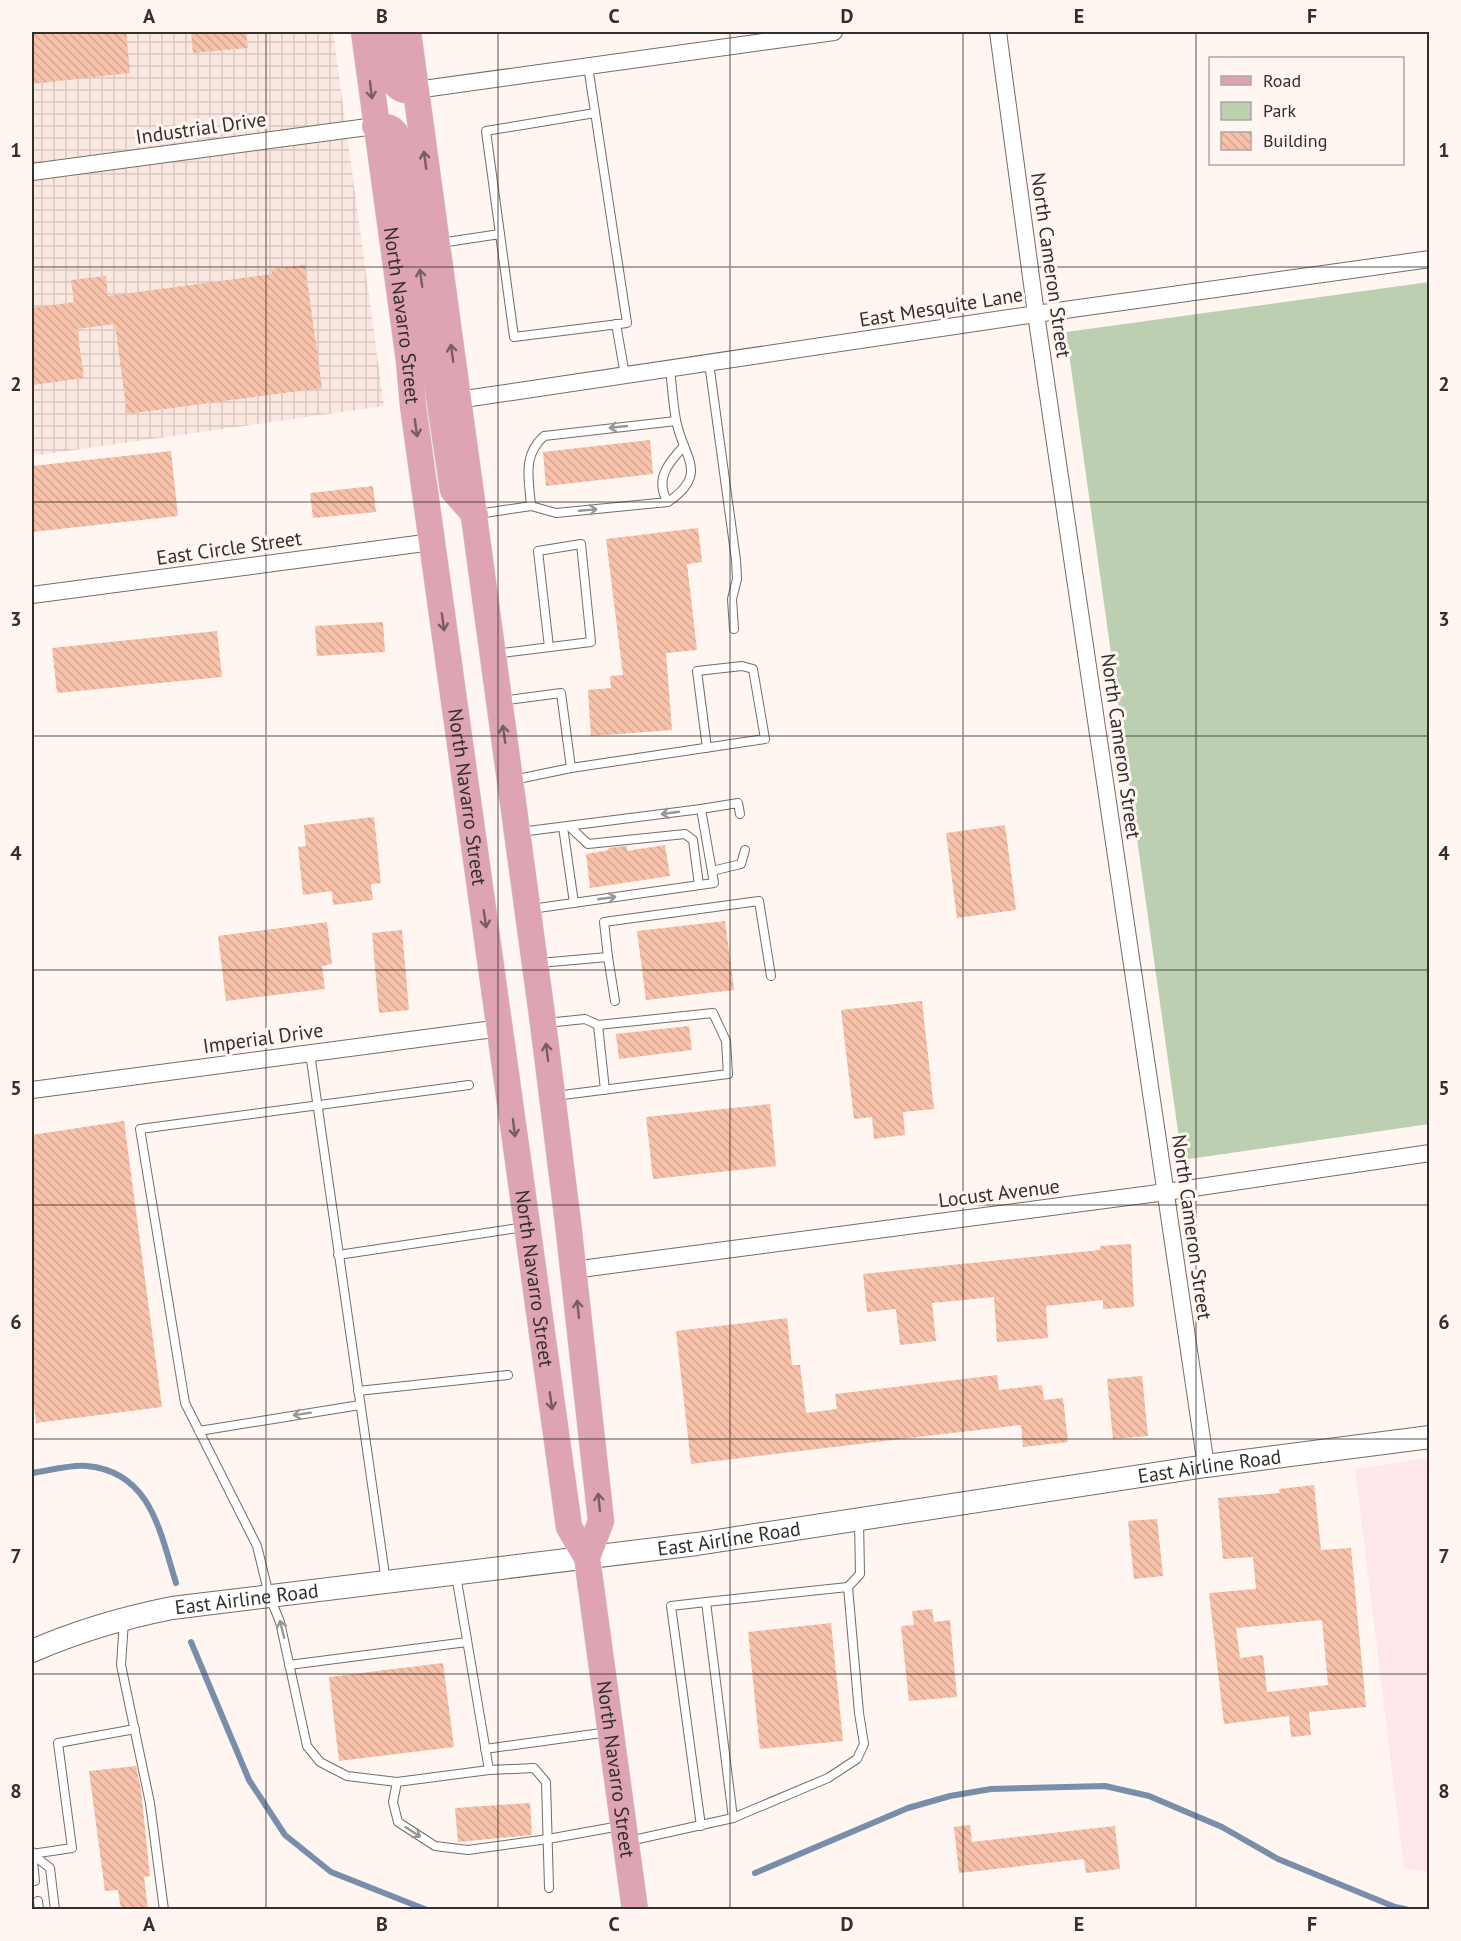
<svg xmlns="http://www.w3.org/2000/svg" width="1461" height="1941" font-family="'PT Sans',sans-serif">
  <defs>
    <pattern id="industrial-grid" width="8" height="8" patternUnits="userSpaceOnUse" patternTransform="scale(1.5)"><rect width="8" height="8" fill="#fae8e0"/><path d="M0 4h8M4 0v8" fill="none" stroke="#d7c7c0"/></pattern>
    <pattern id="building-back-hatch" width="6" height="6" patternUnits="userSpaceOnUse" patternTransform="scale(1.5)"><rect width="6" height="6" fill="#f7c1aa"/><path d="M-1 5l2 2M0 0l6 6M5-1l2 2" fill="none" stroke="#d4a693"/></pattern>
  </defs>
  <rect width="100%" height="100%" fill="#fff5f1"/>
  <polygon fill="url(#industrial-grid)" points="32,32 333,32 384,406 32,456"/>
  <polygon fill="#fde7eb" points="1429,1458 1430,1458 1429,1872 1404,1868 1355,1469"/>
  <polygon fill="#bcd0b1" points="1429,282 1429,1124 1182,1160 1066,332"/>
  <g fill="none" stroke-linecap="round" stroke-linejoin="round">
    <g stroke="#788eaa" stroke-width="6">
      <path d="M32,1473C47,1471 72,1464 87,1466C151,1472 160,1532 176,1583"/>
      <polyline points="191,1642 249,1780 285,1835 331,1872 427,1910"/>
      <polyline points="755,1873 908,1808 950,1796 991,1789 1105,1786 1149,1796 1222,1827 1278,1859 1395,1907 1409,1910"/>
    </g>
  </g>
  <g fill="url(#building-back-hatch)" fill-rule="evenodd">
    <polygon points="32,32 126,32 130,73 32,84"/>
    <polygon points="191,32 246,32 248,48 193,53"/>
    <polygon points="305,265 322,388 127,414 115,324 77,329 84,378 32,385 32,308 74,302 71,280 106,276 108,296 272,274 271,269"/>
    <polygon points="650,440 653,474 546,486 543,452"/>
    <polygon points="171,451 178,516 32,532 32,466"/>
    <polygon points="373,486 376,512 313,518 310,493"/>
    <polygon points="698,528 702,562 687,564 697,650 666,653 672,730 591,736 588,690 611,688 610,676 623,675 606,539"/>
    <polygon points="383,622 385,652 317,656 315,626"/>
    <polygon points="217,631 222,677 57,693 52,648"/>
    <polygon points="374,817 381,883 371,884 373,900 333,905 332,891 303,895 298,847 306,846 304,825"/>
    <polygon points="1005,825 1016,910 957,918 946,833"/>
    <polygon points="665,845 670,876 590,888 586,854 609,850 608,848 627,846 627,851"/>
    <polygon points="725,921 734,990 646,1000 637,931"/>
    <polygon points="327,922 332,964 322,966 325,989 226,1001 218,936"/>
    <polygon points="402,930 409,1010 379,1013 372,933"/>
    <polygon points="922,1001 934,1109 903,1112 905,1135 874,1139 872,1117 854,1119 841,1010"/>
    <polygon points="689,1026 692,1050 619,1059 616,1034"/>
    <polygon points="770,1104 776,1166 653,1179 646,1117"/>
    <polygon points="124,1121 162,1407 36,1423 32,1388 32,1135"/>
    <polygon points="1131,1244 1134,1307 1103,1309 1103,1300 1046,1306 1048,1338 997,1342 994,1297 932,1303 936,1341 900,1345 896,1309 867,1312 863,1274 1100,1250 1100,1246"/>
    <polygon points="787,1318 792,1365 800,1365 806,1413 837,1409 835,1394 997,1375 999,1390 1042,1385 1044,1400 1063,1398 1068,1442 1023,1447 1021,1425 691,1464 676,1331"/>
    <polygon points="1142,1376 1148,1436 1113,1439 1107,1379"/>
    <path d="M1314,1485L1321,1550L1351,1548L1366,1707L1309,1712L1311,1735L1291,1737L1289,1716L1224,1724L1209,1593L1256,1589L1253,1557L1223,1559L1218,1498L1280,1493L1279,1489ZM1322,1620L1328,1685L1267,1692L1263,1655L1240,1658L1236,1628Z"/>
    <polygon points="1157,1519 1163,1576 1134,1579 1128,1521"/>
    <polygon points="932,1609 934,1622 950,1620 957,1697 909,1701 901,1626 914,1625 912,1611"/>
    <polygon points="831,1623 843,1741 760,1749 748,1632"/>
    <polygon points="443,1663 454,1747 339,1761 329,1677"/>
    <polygon points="136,1766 141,1790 150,1876 144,1877 148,1910 121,1910 118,1890 105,1891 89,1771"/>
    <polygon points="530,1803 532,1835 458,1842 455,1808"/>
    <polygon points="970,1825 972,1842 1115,1826 1120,1869 1086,1873 1084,1859 959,1873 954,1827"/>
  </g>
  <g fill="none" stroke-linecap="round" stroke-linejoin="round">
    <defs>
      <g id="service">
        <polyline points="500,234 486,131 595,113"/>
        <polyline points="440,243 500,234 514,337 627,323 588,66"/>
        <polyline points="616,324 625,375"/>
        <polyline points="709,363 736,560 737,579 732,599 734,629"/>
        <path d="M668,502C654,480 668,463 684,446"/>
        <path d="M531,506C529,478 522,456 544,436L676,421"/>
        <path d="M478,514L531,506L556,513L668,502C710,473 683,458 676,420C673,404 672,386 670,369"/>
        <polyline points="494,654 591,642 581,544 538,551 549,647"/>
        <polyline points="500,701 561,693 571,768 513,780"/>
        <polyline points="571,768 765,739 753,669 742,666 697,671 707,748"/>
        <polyline points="701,809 738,803 740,814"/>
        <polyline points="563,827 574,903"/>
        <polyline points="570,827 588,844 685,834 693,840 699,885"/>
        <polyline points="520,832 701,809 714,883 531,909"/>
        <polyline points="712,871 741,864 745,850"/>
        <polyline points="608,957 604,922 759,901 771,976"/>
        <polyline points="539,963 608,957 615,1001"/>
        <polyline points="546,1023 585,1019 598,1025"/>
        <polyline points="310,1053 386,1582"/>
        <polyline points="469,1085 140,1129 185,1403 257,1546 269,1595 280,1622 307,1746 320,1762 347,1776 397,1782 489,1770"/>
        <polyline points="555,1096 728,1074 726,1041 713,1013 598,1025 605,1090"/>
        <polyline points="338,1255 525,1227"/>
        <polyline points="358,1391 508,1375"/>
        <polyline points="199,1431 360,1405"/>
        <polyline points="456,1575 489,1770 534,1768 546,1782 549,1888"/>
        <polyline points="124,1621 121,1665 150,1803 164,1910"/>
        <polyline points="289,1665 467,1642"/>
        <polyline points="485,1749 609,1732"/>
        <polyline points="397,1782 393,1802 398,1822 435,1846 468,1850 548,1839 620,1826"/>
        <polyline points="733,1818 828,1778 857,1759 864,1744 859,1713 848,1587"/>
        <polyline points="701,1826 671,1606 706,1602"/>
        <polyline points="629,1841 733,1818 706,1602 848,1587 860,1574 859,1520"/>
        <polyline points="32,1852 35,1881"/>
        <polyline points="32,1854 72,1848 58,1743 135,1729"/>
        <polyline points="32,1854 50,1868 55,1910"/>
        <polyline points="38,1901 39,1910"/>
      </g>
      <g id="minor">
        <polyline points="998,32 1036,314 1206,1466"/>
        <polyline points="416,90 834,32"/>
        <polyline points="32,172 375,126"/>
        <polyline points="458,400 1036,314 1430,259"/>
        <polyline points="32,595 432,542"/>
        <polyline points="32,1090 501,1028"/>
        <polyline points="573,1270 1166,1192 1430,1153"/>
      </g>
      <g id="secondary">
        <path id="s1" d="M32,1651C78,1631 122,1618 172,1608L697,1544L1206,1466L1430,1437"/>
      </g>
      <g id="primary">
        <path id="s2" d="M364,32L409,361L413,406L569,1527L587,1558L635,1910"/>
        <path d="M382,32C385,46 386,83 402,89C406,91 412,90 416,90"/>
        <polyline points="408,32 543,1023 568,1223 601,1521 587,1558"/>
        <path d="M375,126C391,126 395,129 401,143L453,490L475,515"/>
      </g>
    </defs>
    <use href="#service" stroke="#746c68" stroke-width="10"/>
    <use href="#minor" stroke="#746c68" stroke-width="18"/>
    <use href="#secondary" stroke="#746c68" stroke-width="24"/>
    <use href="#primary" stroke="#d6d5d5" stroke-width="27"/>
    <use href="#service" stroke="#fff" stroke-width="8"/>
    <use href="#minor" stroke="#fff" stroke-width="16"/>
    <use href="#secondary" stroke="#fff" stroke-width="22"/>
    <use href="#primary" stroke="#dfa4b4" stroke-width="26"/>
  </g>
  <defs><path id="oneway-shaft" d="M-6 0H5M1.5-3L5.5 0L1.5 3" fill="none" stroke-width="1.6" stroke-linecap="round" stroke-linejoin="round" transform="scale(1.5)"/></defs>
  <g stroke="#785e63">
    <use href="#oneway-shaft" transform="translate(371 90) rotate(83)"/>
    <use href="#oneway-shaft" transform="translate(425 160) rotate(-98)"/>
    <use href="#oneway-shaft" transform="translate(421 278) rotate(-98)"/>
    <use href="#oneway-shaft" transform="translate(452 353) rotate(-98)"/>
    <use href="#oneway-shaft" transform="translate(416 428) rotate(82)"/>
    <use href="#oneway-shaft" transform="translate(443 622) rotate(82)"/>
    <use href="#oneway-shaft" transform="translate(504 734) rotate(-98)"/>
    <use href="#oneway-shaft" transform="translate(485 919) rotate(82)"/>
    <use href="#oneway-shaft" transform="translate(547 1052) rotate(-97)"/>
    <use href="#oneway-shaft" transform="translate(514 1128) rotate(83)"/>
    <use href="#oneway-shaft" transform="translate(578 1309) rotate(-96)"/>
    <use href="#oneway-shaft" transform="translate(551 1401) rotate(82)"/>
    <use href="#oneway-shaft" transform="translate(599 1502) rotate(-96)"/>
  </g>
  <g stroke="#999796">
    <use href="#oneway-shaft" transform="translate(618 427) rotate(174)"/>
    <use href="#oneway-shaft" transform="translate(588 510) rotate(-5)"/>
    <use href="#oneway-shaft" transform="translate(670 813) rotate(172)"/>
    <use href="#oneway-shaft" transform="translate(607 898) rotate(-8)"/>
    <use href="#oneway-shaft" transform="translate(302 1414) rotate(171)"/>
    <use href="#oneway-shaft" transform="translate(282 1629) rotate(-104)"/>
    <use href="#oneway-shaft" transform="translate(413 1832) rotate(33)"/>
  </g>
  <path fill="none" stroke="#332f2d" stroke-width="1.5" stroke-opacity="0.55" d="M266,32V1910M498,32V1910M730,32V1910M963,32V1910M1196,32V1910M32,267H1430M32,502H1430M32,736H1430M32,970H1430M32,1205H1430M32,1439H1430M32,1674H1430"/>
  <g text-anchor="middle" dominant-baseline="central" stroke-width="6" stroke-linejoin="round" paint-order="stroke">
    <g font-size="20" fill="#332f2d" stroke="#fff5f1">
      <text transform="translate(201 128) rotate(-8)">Industrial Drive</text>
      <text transform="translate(1051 265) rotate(82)">North Cameron Street</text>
      <text transform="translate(941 307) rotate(-9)">East Mesquite Lane</text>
      <text stroke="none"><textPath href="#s2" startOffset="286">North Navarro Street</textPath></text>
      <text transform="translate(229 548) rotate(-8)">East Circle Street</text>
      <text transform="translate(1121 746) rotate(82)">North Cameron Street</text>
      <text stroke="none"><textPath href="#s2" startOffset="772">North Navarro Street</textPath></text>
      <text transform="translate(263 1038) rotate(-8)">Imperial Drive</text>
      <text transform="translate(999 1193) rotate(-7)">Locust Avenue</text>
      <text transform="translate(1192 1227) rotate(82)">North Cameron Street</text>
      <text stroke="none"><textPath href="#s2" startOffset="1258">North Navarro Street</textPath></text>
      <text stroke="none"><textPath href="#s1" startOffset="1194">East Airline Road</textPath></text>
      <text stroke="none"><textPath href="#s1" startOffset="708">East Airline Road</textPath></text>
      <text stroke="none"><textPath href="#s1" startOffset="222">East Airline Road</textPath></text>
      <text stroke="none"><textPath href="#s2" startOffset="1758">North Navarro Street</textPath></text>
    </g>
  </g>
  <rect width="1461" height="1941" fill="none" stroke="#fff5f1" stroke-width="66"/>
  <rect x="1209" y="57" width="195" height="108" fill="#fff5f1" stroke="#ada6a3" stroke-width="1.5"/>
  <rect x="1221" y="76" width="30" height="9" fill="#dfa4b4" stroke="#ada6a3" stroke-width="1.5"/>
  <text x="1263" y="87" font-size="18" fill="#332f2d">Road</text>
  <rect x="1221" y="102" width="30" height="18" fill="#bcd0b1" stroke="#ada6a3" stroke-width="1.5"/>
  <text x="1263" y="117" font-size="18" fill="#332f2d">Park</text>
  <rect x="1221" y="132" width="30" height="18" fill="url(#building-back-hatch)" stroke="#ada6a3" stroke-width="1.5"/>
  <text x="1263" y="147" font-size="18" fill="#332f2d">Building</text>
  <rect x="33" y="33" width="1395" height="1875" fill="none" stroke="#332f2d" stroke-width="2"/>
  <g font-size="20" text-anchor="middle" font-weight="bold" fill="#332f2d">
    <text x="149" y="23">A</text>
    <text x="382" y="23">B</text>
    <text x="614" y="23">C</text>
    <text x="847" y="23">D</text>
    <text x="1079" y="23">E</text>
    <text x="1312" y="23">F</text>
    <text x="16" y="157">1</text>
    <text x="1444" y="157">1</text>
    <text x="16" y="391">2</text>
    <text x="1444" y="391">2</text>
    <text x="16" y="626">3</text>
    <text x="1444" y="626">3</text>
    <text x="16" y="860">4</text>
    <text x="1444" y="860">4</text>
    <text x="16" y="1095">5</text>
    <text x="1444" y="1095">5</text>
    <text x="16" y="1329">6</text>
    <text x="1444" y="1329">6</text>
    <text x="16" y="1563">7</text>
    <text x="1444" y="1563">7</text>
    <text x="16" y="1798">8</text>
    <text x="1444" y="1798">8</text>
    <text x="149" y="1931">A</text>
    <text x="382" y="1931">B</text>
    <text x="614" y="1931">C</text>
    <text x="847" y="1931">D</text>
    <text x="1079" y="1931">E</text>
    <text x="1312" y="1931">F</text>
  </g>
</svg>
